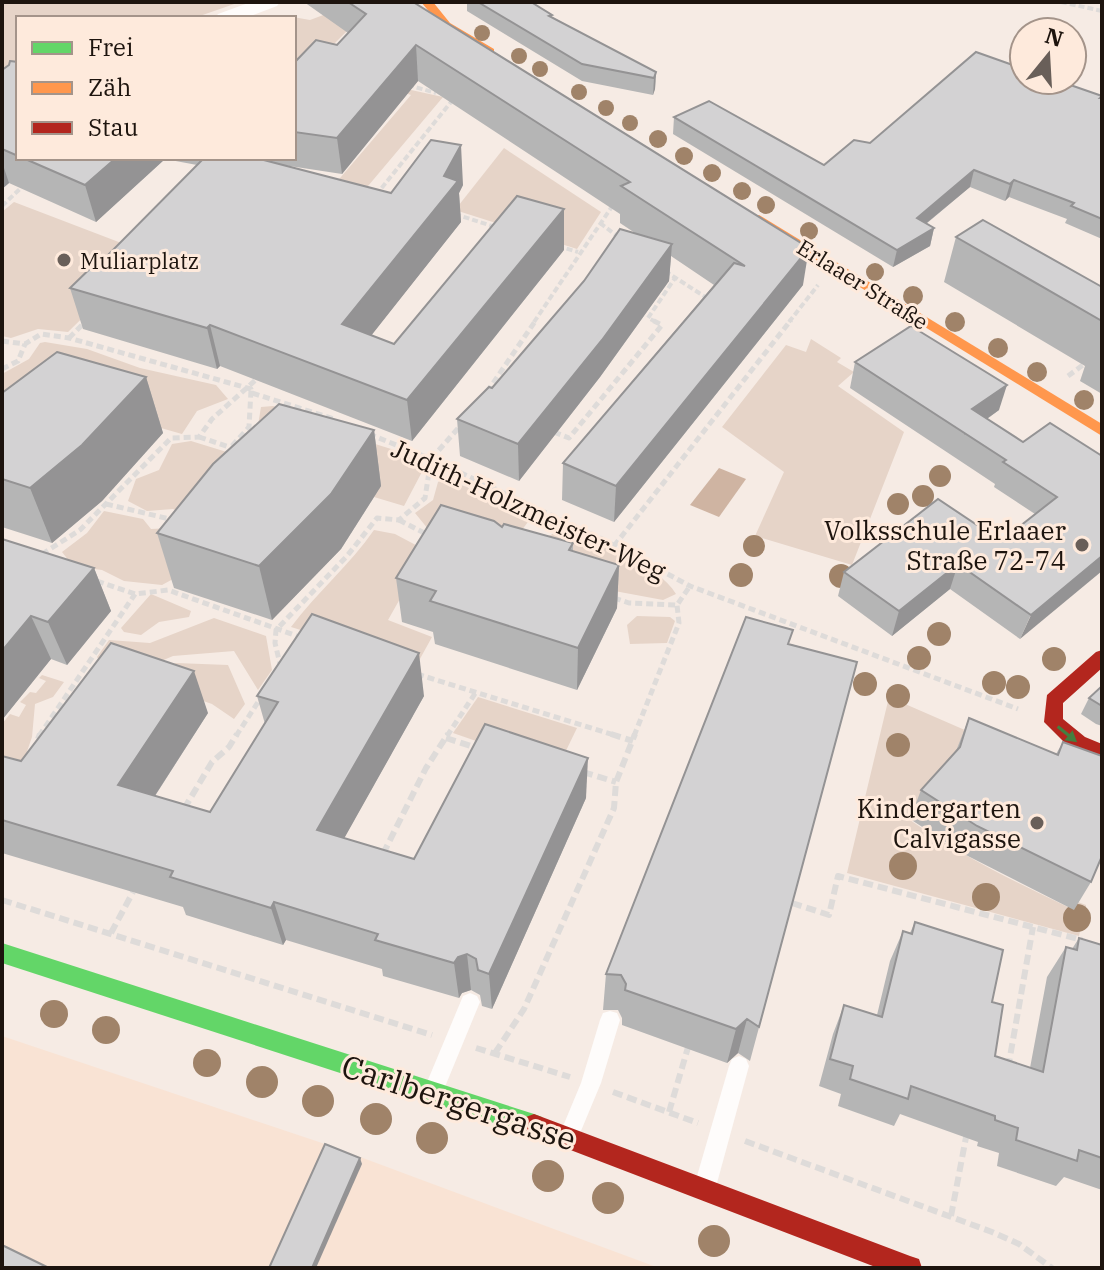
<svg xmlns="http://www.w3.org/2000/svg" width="1104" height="1270" font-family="'IBM Plex Serif',serif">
  <rect width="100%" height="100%" fill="#f6ebe4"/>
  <polygon fill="#f9e3d4" points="2,1036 328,1145 659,1268 2,1268"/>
  <g fill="#e6d4c8">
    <polygon points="2,2 240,2 194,18 18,18 18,79 2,85"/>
    <polygon points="358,2 376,2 312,66 294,63 293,17 310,20"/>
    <polygon points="402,88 443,97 352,205 329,191 411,95 399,91"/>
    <polygon points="504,148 601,212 577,249 455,210"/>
    <polygon points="14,202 137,249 126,275 68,332 38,329 11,338 2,336 2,212"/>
    <polygon points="811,339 841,358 837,362 854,372 838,386 904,432 852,565 755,536 784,472 722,427 786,345 806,352"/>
    <polygon points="45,342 87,349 140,368 216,385 228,399 197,411 182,434 105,412 2,405 2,374 29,359 40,343"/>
    <polygon points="273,406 324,421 356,438 404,453 424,468 404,506 374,497 257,431 261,407"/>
    <polygon points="191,441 230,453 198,521 173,509 147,511 128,501 136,479 159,470 172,444"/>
    <polygon points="443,479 467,487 479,496 527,513 531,518 515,539 437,540 415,513 433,500 438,482"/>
    <polygon points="104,511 143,519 151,529 192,527 173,579 162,585 124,581 102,570 73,566 62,552 87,533"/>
    <path d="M562,529C594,543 659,564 676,594L663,600L593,587L539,541Z"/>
    <path d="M374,530L395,534L427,551L388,620L432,637L416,666L291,627C317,592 350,565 374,530Z"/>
    <polygon points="151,594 191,611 189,617 159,622 141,635 124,632 121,628"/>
    <polygon points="637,616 670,617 675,621 667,643 630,644 627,625"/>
    <polygon points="214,618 266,636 272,670 258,690 234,651 173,656 147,667 99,660 97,657 109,640 150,643"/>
    <polygon points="176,663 228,665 245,704 234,719 212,704 113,670 139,675"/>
    <polygon points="42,675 64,682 53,697 35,704 32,737 23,763 2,770 2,724 10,714 19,717 26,705 20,702 30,692 36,693 46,681 39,678"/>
    <polygon points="478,697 577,728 561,761 540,763 453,733"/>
    <path d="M889,697L997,744L952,764L910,820C961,856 1018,883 1074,910L1078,902L1086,905L1079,936L847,873Z"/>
  </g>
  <polygon fill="#cfb4a2" points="719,468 746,479 719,517 690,505"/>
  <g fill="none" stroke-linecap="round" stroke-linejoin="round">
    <g stroke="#dedbd9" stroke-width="4" stroke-dasharray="6 3" stroke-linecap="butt">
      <polyline points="1061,2 1102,11"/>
      <polyline points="408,85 436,93"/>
      <polyline points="376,195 455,97"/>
      <polyline points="2,206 24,185"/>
      <polyline points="455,214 495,227"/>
      <polyline points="600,223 621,239"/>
      <polyline points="558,246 578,252"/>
      <polyline points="665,271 710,300"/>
      <polyline points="534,322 613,205"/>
      <polyline points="656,322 648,318 675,278"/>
      <polyline points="789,322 818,285"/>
    </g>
    <g stroke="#dedbd9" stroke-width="5" stroke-dasharray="7 4" stroke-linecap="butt">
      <polyline points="69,338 85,322"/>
      <polyline points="2,341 25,344 41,334 69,338 251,389 252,393 334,419"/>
      <polyline points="2,369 18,361 25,344"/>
      <polyline points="1068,376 1083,365"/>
      <polyline points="487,392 536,320"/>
      <polyline points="554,432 569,438 662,325 652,320"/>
      <polyline points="369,434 431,459 602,539 690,586 1018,709"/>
      <polyline points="199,437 235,449"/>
      <polyline points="232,446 249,427 251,390"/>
      <polyline points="106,504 174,520"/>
      <polyline points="399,520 430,536"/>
      <polyline points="614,546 791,320"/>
      <polyline points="42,554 80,530 171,438 199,437 212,419 259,377"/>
      <polyline points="97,581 135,594 168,590 300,637"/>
      <polyline points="614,598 629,603 677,605 690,586"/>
      <polyline points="281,668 275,643 276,630 347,556 377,518 399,520 425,498 431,459 461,425"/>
      <polyline points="417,674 617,736"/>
      <polyline points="39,736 135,594"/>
      <polyline points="236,736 262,696"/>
      <polyline points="447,736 476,692"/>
      <polyline points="634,736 679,623 677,605"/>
    </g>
    <g stroke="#dedbd9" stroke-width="6" stroke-dasharray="10 5" stroke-linecap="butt">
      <polyline points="611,734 633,741"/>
      <polyline points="446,738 477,748"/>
      <polyline points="38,739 40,734"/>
      <polyline points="583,772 616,782"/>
      <polyline points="184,809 212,762 229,747 237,734"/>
      <polyline points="383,854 426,768 448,734"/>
      <polyline points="2,900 432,1035"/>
      <polyline points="792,903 829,915 838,876 1082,940"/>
      <polyline points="111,933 133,892"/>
      <polyline points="476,1048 570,1077"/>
      <polyline points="495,1053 524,1009 614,808 616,782 635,734"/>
      <polyline points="1008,1068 1033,927"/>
      <polyline points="613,1092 698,1123"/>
      <polyline points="669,1112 689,1044"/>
      <polyline points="745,1141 992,1232 1019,1244 1052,1268"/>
      <polyline points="951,1216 967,1132"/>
    </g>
    <g fill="#fefcfb" fill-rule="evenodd">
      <polygon points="470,993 477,996 480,1002 442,1094 435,1097 428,1094 425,1087 463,996"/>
      <polygon points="610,1011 617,1013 620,1020 601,1083 578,1138 571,1141 564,1138 561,1131 581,1083 600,1020 603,1013"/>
      <polygon points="739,1056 746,1059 749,1066 717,1183 713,1190 706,1194 699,1190 695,1183 729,1066 732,1059"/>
    </g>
    <polygon fill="#fefcfb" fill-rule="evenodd" points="251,2 280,2 277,6 245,18 215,18 218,14"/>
    <polygon fill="#63d668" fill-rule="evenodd" points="2,943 534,1114 542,1117 546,1125 542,1133 534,1136 2,963"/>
    <g fill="#ff974d" fill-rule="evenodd">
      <polygon points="421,2 433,2 450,23 494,49 494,55 486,55 442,27"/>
      <polygon points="759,215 1102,424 1102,436 754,222 752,219"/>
    </g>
    <g fill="#b3261e" fill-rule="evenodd">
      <polygon points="1102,650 1102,668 1063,703 1063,719 1085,737 1102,744 1102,760 1071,749 1044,722 1047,695 1096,652"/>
      <polygon points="534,1114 910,1256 919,1259 922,1268 878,1268 534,1136 526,1133 522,1125 526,1117"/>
    </g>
  </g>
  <g fill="#a08369">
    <circle cx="482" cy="33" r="8"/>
    <circle cx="519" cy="56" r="8"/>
    <circle cx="540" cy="69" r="8"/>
    <circle cx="579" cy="92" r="8"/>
    <circle cx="606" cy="108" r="8"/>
    <circle cx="630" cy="123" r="8"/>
    <circle cx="658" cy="139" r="9"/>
    <circle cx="684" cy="156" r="9"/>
    <circle cx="712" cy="173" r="9"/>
    <circle cx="742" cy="191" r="9"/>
    <circle cx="766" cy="205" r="9"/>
    <circle cx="809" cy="231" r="9"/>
    <circle cx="875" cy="272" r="9"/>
    <circle cx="913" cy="296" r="10"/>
    <circle cx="955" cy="322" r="10"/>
    <circle cx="998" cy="348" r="10"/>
    <circle cx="1037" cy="372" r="10"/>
    <circle cx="1084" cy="400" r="10"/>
    <circle cx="940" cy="476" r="11"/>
    <circle cx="923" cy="496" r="11"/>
    <circle cx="898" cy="504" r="11"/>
    <circle cx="754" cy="546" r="11"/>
    <circle cx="741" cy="575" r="12"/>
    <circle cx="841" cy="576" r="12"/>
    <circle cx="939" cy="634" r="12"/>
    <circle cx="919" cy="658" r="12"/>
    <circle cx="1054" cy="659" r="12"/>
    <circle cx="994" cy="683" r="12"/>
    <circle cx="865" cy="684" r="12"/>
    <circle cx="1018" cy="687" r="12"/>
    <circle cx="898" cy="696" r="12"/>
    <circle cx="898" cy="745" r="12"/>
    <circle cx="903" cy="866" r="14"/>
    <circle cx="986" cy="897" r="14"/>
    <circle cx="1077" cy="918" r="14"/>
    <circle cx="54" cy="1014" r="14"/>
    <circle cx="106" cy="1030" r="14"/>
    <circle cx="207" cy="1063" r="14"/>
    <circle cx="262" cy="1082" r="16"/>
    <circle cx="318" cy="1101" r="16"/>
    <circle cx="376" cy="1119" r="16"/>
    <circle cx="432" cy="1138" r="16"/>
    <circle cx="548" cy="1176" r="16"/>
    <circle cx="608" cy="1198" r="16"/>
    <circle cx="714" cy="1241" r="16"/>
  </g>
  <g fill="#b5b5b5">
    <polygon points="304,2 413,2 803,285 614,522 562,500 563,463 714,285 671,256 669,281 600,377 519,481 460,456 457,419 492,388 638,235 620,223 620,214 418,81 342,174 283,165 391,193 463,185 459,193 461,222 371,335 394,344 564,250 412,441 220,366 217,369 83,329 70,288 106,257 197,165 165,159 96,222 9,183 2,189 2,70 18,62 18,158 294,158 294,63 337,45 348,33"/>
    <polygon points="467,2 531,2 552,17 656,72 655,89 653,95 582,81 467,11"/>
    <polygon points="1102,98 1102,239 1065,223 1067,219 1009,197 1005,201 970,187 926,224 934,228 930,246 893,267 673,134 674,117 824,165 870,143"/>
    <polygon points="956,237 1102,287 1102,394 1080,381 1085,366 944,282"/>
    <polygon points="855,362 999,410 987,419 1023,442 1102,456 1020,639 950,589 892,636 838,596 844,572 1001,541 1035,514 994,487 995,484 850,388"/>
    <polygon points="146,377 163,433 102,501 52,543 2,527 2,393"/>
    <polygon points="374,430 381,486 341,549 272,620 174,588 157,533"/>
    <polygon points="502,527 573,543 573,551 619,565 617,608 577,690 435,644 433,632 402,622 396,578"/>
    <polygon points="2,539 94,568 111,611 67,665 51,659 2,720"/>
    <polygon points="790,644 857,662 750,1061 738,1053 727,1063 622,1025 622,1018 618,1010 603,1010 606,974"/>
    <polygon points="1102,686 1102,726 1096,724 1081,714 1089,698"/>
    <polygon points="257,696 424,696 344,838 414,859 586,798 492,1009 482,1006 480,995 471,990 462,993 459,998 383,976 382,969 286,940 283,945 186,915 183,907 2,853 2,756 21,761 208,713 155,796 210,812 265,724"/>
    <polygon points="969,718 1056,754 1063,742 1091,882 1074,910 964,854 910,819 921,790 956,751"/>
    <polygon points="915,922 992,1002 995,1056 1030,1068 1047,977 1066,947 1072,949 1079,938 1102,945 1102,1190 1064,1177 1056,1186 997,1166 999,1153 977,1146 978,1142 900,1114 894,1126 838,1106 841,1094 819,1086 833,1034 844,1005 877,1015 890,961 903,931 910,933"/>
  </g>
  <g fill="#949394">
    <polygon points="416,45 418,81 342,174 337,138"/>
    <polygon points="656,72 655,89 653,95 654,78"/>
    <polygon points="461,145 463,185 459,193 461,222 348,365 342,324 444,176"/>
    <polygon points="116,158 165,159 96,222 85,185"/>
    <polygon points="2,162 9,183 2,189"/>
    <polygon points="974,170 970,187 912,235 917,218"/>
    <polygon points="1014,180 1009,197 1005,201 1010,184"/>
    <polygon points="564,209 564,250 412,441 407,400"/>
    <polygon points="934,228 930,246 893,267 897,250"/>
    <polygon points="672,244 669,281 600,377 519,481 518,444"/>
    <polygon points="809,248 803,285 614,522 616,486"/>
    <polygon points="210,325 220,366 217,369 207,328"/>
    <polygon points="146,377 163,433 102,501 52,543 30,488"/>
    <polygon points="1007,385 999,410 964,435 972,409"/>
    <polygon points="374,430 381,486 341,549 272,620 259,566"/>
    <polygon points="1102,556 1102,571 1020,639 1031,615"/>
    <polygon points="958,564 950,589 892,636 899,611"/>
    <polygon points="619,565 617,608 577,690 578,648"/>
    <polygon points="94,568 111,611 67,665 48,622"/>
    <polygon points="31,616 51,659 2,720 2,651"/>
    <polygon points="419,653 424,696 327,869 317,830"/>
    <polygon points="194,671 208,713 136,825 118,785"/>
    <polygon points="588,758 586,798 492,1009 489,974"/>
    <polygon points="274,902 286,940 283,945 271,908"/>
    <polygon points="467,954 471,990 462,993 459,998 454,963 458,957"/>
    <polygon points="747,1019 738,1053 727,1063 736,1029"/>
    <polygon points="360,1158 362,1164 316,1268 312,1268"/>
  </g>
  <g fill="#d3d2d3" stroke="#949394" stroke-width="2">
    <polygon points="348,2 413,2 809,248 616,486 563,463 734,263 745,266 621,186 630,182 416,45 337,138 294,132 294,63 316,40 337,45 366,14"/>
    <polygon points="478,2 531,2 552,15 549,16 656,72 654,78 582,64"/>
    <polygon points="976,52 1024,69 1024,80 1056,80 1102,96 1100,98 1102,98 1102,219 1071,206 1074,203 1014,180 1010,184 974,170 917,218 934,228 897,250 674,117 709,101 824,165 854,140 870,143"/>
    <polygon points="10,61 18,62 18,156 2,149 2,70 9,65"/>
    <polygon points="431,140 461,145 444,176 458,181 342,324 394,344 517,196 564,209 407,400 210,325 207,328 70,288 103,256 106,257 204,158 256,158 391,193"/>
    <polygon points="23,158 116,158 85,185"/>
    <polygon points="983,220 1102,287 1102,321 956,237"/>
    <polygon points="620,229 672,244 602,340 518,444 457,419 489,387 492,388 584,281"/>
    <polygon points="911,326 1007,385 972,409 1023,442 1050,423 1102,456 1102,556 1031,615 958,564 899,611 844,572 938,499 1001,541 1057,497 1003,462 1006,460 855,362"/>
    <polygon points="57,352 146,377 82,445 30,488 2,479 2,393"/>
    <polygon points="279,404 374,430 331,494 259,566 157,533 213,464"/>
    <polygon points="441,505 494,521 502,527 504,524 573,543 569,550 619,565 578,648 430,601 436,591 396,578"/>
    <polygon points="2,539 94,568 48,622 31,616 2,651"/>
    <polygon points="312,614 419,653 317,830 414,859 485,724 588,758 489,974 478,970 476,959 467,954 458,957 454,963 375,940 378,934 274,902 271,908 170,877 173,871 2,820 2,756 21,761 111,643 194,671 118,785 210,812 278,702 257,696"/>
    <polygon points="746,617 793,630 788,644 857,662 759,1027 747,1019 736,1029 625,990 626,984 621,975 606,974"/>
    <polygon points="1102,686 1102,706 1089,698"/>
    <polygon points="969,718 1058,755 1063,742 1102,756 1102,856 1091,882 977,826 921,790 960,747"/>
    <polygon points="915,922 1003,950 992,1002 1003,1005 995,1056 1043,1072 1066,947 1077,950 1079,938 1102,945 1102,1158 1079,1150 1077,1161 1016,1140 1018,1128 995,1120 995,1116 911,1086 908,1099 850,1079 853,1066 830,1059 844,1005 882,1017 903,931 912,934"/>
    <polygon points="325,1144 360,1158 312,1268 269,1268"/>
    <polygon points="2,1245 49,1268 2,1268"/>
  </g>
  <defs><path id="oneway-solid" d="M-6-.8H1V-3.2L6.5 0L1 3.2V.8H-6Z" transform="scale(2)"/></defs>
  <use fill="#447f40" href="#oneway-solid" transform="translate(1067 734) rotate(39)"/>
  <g fill="#695f59" stroke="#feeadc" stroke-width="3">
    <circle cx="64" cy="260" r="8"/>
    <circle cx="1082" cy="545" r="8"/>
    <circle cx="1037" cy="823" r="8"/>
  </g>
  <g text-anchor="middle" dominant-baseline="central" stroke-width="6" stroke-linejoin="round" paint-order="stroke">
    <g font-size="22" fill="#1d140e" stroke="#feeadc" text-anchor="start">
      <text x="80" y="260">Muliarplatz</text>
    </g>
    <g font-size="22" fill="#1d140e" stroke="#feeadc">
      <text transform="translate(863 284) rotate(32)">Erlaaer Straße</text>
    </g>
    <g font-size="26" fill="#1d140e" stroke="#feeadc">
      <text transform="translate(529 509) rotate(25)">Judith-Holzmeister-Weg</text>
    </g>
    <g font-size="26" fill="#1d140e" stroke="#feeadc" text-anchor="end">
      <text x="1066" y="530">Volksschule Erlaaer<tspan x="1066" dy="30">Straße 72-74</tspan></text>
      <text x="1021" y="808">Kindergarten<tspan x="1021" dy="30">Calvigasse</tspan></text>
    </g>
    <g font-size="32" fill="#1d140e" stroke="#feeadc">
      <text transform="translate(459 1102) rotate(18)">Carlbergergasse</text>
    </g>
  </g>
  <rect width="1104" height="1270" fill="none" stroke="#1d140e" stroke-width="8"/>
  <rect x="16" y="16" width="280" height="144" fill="#feeadc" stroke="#a4948a" stroke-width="2"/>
  <rect x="32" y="42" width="40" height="12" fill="#63d668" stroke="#a4948a" stroke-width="2"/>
  <text x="88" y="56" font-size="24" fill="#1d140e">Frei</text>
  <rect x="32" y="82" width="40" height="12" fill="#ff974d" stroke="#a4948a" stroke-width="2"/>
  <text x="88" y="96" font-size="24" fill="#1d140e">Zäh</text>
  <rect x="32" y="122" width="40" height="12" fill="#b3261e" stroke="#a4948a" stroke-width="2"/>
  <text x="88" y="136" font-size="24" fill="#1d140e">Stau</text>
  <g transform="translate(1048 56) rotate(18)"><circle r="38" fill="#feeadc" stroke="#a4948a" stroke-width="2"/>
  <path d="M0-6L14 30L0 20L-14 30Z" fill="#695f59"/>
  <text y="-12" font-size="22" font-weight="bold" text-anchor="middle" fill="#1d140e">N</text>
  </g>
</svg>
